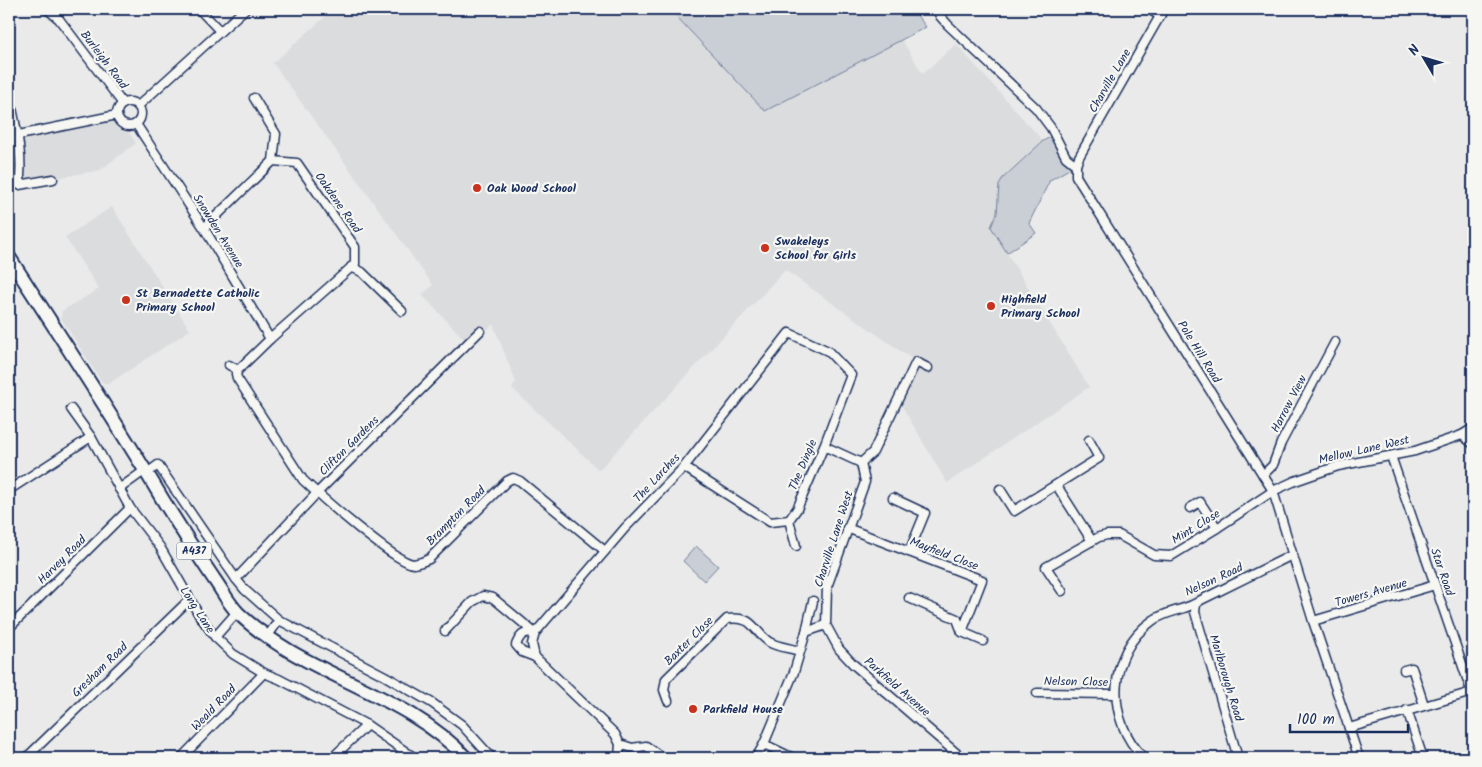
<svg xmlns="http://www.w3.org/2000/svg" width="1482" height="767" font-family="Kalam,sans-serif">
  <rect width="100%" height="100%" fill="#e9eae9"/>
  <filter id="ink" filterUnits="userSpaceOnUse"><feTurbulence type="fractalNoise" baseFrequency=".02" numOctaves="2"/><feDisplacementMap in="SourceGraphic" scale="10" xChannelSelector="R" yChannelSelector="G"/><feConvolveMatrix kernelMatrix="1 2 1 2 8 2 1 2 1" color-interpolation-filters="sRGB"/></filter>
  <g filter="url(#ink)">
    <g fill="#dadcde">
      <polygon points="334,9 671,9 677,17 765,110 901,39 923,74 956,44 1043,141 1002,179 999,185 997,213 991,227 1089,387 947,483 895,394 912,359 785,270 599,470 512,388 516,382 493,324 471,346 422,295 433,285 273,63"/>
      <polygon points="117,115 136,143 100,170 19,185 16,161 9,165 9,136"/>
      <polygon points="112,207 190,330 108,384 102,382 61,318 62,311 99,289 65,237"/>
    </g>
    <g fill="#caced5" stroke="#727e9a">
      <polygon points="671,9 912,9 926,27 765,111 677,17"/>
      <polygon points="1054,135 1076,165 1050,180 1029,223 1036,233 1007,253 991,227 997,213 999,185 1002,179 1043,141"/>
      <polygon points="696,546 718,566 704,581 683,561"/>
    </g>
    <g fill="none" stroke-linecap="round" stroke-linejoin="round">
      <defs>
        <g id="street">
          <polyline points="47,9 59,19 123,104"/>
          <polyline points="199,9 220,31"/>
          <polyline points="937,9 940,16 948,25 1036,108 1051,128 1066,157 1076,165"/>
          <polyline points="1149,9 1160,16"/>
          <polyline points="1164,9 1079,157 1076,165 1076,176 1273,491 1313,621 1359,758"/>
          <path d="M9,94C15,124 24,154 19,185L53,179"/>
          <polyline points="254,98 276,134 273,161"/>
          <circle cx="129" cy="114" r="12"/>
          <polyline points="138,106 245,9"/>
          <path d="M136,124L204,228L270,339L238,370L236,374L237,378L303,480C319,495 397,564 414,564C419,563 425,561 429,559L507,481L513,478L520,481L605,551"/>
          <polyline points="9,137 117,115"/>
          <polyline points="204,228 273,161 297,163 355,247 355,264 270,339"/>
          <polyline points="351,267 362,272 402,311"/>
          <polyline points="229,365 238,370"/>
          <polyline points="71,409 91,437 130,508 160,547 199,615 215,637 233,654 264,673 279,679 367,725 415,758"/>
          <polyline points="1462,435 1473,444"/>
          <polyline points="824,446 861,463"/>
          <polyline points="1391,456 1473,696"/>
          <polyline points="861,463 865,482 827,587 826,625 839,649 853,664 962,758"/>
          <polyline points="861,463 873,452 916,362 928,368"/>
          <polyline points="147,473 158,465 236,579 245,590 279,620 267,637"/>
          <polyline points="1263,475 1273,465 1281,443 1335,342"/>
          <polyline points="1057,486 1092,541"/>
          <polyline points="119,489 144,471"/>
          <polyline points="1000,489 1014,511 1099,458 1089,440"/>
          <polyline points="9,490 91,437"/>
          <polyline points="893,498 925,513 909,552"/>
          <polyline points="1190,508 1200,502 1217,528"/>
          <polyline points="789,520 796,546"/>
          <polyline points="847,528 982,580 962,632"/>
          <polyline points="236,579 317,493 480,331"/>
          <polyline points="1062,591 1046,567 1099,537 1107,535 1119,535 1154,555 1171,556 1217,528 1273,491 1295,481 1338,466 1415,451 1462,435 1473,428"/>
          <polyline points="909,598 957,619 962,632 983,641"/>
          <polyline points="1196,604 1195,612 1238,758"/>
          <polyline points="279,620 385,676 432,703 462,725 492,758"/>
          <polyline points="1313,621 1435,585"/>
          <polyline points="9,628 130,508"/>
          <polyline points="445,631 472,602 483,596 493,598 535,633"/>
          <polyline points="806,632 813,601"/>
          <path d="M535,633C524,631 520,635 516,645L522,652L535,657"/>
          <polyline points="215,637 237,612"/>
          <polyline points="1404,670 1412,668 1424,705"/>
          <polyline points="1037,693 1115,694"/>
          <path d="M668,701L664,690L666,679L727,619C755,616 751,629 769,642C777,647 791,648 799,651"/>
          <polyline points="1407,710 1423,758"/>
          <polyline points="1349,728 1472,692"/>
          <polyline points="620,744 632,748 646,746 663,758"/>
          <polyline points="764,744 793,758"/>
          <polyline points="26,758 190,599"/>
          <polyline points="181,758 264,673"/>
          <polyline points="332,758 367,725"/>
          <polyline points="619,758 620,744 615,734 535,657 532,644 535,633 625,528 684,467 789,333 828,351 851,375 824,446 797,509 789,520 770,522 684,467"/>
          <polyline points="756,758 764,744 794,672 806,632 826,625"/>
          <path d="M1144,758C1105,720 1107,653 1152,621C1167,610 1189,610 1201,600L1292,555"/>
        </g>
        <path id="primary" d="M9,257C57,331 105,405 151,480C171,514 192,547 214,579C222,590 228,603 238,613C304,676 404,691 466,758"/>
      </defs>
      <use href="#street" stroke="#1b2f5e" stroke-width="11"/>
      <use href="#primary" stroke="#1b2f5e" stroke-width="16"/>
      <use href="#street" stroke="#f6f6f2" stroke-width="8"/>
      <use href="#primary" stroke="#f6f6f2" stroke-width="12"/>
    </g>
  </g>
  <g fill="#c8321e" stroke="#f6f6f2" stroke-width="2">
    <circle cx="477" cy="188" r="5"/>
    <circle cx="765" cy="248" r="5"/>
    <circle cx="126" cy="300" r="5"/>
    <circle cx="991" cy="306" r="5"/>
    <circle cx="693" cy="709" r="5"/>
  </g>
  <g text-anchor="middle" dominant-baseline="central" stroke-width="4.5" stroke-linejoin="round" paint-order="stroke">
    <rect fill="#f6f6f2" stroke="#5d6b8a" stroke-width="1" x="176.5" y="542.5" width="35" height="17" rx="4"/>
    <g font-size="11" font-weight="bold" fill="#1b2f5e">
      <text x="194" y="551">A437</text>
    </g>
    <g font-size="12" fill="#1b2f5e" stroke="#f6f6f2">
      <text transform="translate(104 60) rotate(53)">Burleigh Road</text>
      <text transform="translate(1110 81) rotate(-60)">Charville Lane</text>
      <text transform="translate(338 203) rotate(55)">Oakdene Road</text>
      <text transform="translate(218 231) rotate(58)">Snowden Avenue</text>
      <text transform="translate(1199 352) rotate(58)">Pole Hill Road</text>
      <text transform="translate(1289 404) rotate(-62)">Harrow View</text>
      <text transform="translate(349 446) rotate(-45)">Clifton Gardens</text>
      <text transform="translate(1364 450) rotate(-13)">Mellow Lane West</text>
      <text transform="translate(803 465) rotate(-67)">The Dingle</text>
      <text transform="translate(657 478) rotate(-47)">The Larches</text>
      <text transform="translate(456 516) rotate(-45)">Brampton Road</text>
      <text transform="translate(1196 527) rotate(-32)">Mint Close</text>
      <text transform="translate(834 539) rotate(-72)">Charville Lane West</text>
      <text transform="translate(944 554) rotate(21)">Mayfield Close</text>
      <text transform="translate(62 560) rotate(-45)">Harvey Road</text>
      <text transform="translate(1442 572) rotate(71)">Star Road</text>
      <text transform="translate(1214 580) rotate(-25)">Nelson Road</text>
      <text transform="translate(1371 593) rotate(-16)">Towers Avenue</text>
      <text transform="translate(197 610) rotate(57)">Long Lane</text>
      <text transform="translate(689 641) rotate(-45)">Baxter Close</text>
      <text transform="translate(100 670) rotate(-44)">Gresham Road</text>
      <text transform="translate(1226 678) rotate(73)">Marlborough Road</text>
      <text transform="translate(1076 682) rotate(1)">Nelson Close</text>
      <text transform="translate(897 687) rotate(41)">Parkfield Avenue</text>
      <text transform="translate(214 708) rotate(-46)">Weald Road</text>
    </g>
    <g font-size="12" font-weight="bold" fill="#1b2f5e" stroke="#f6f6f2" text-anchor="start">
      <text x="487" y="188">Oak Wood School</text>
      <text x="775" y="241">Swakeleys<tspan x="775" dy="14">School for Girls</tspan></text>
      <text x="136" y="293">St Bernadette Catholic<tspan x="136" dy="14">Primary School</tspan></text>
      <text x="1001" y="299">Highfield<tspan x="1001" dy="14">Primary School</tspan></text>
      <text x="703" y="709">Parkfield House</text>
    </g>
  </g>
  <rect width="1482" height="767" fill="none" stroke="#f6f6f2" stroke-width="30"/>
  <rect x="15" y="15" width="1452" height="737" fill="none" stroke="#1b2f5e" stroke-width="2" filter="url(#ink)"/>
  <g transform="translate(1424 58) rotate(308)" stroke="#f6f6f2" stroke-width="4" paint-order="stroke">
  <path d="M0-4L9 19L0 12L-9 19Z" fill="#1b2f5e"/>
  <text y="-8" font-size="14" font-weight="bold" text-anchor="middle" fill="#1b2f5e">N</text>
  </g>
  <path d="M1290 724v8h118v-8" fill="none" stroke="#1b2f5e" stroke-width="2.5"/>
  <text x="1297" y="724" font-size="15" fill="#1b2f5e" stroke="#f6f6f2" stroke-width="4" paint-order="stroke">100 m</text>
</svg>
